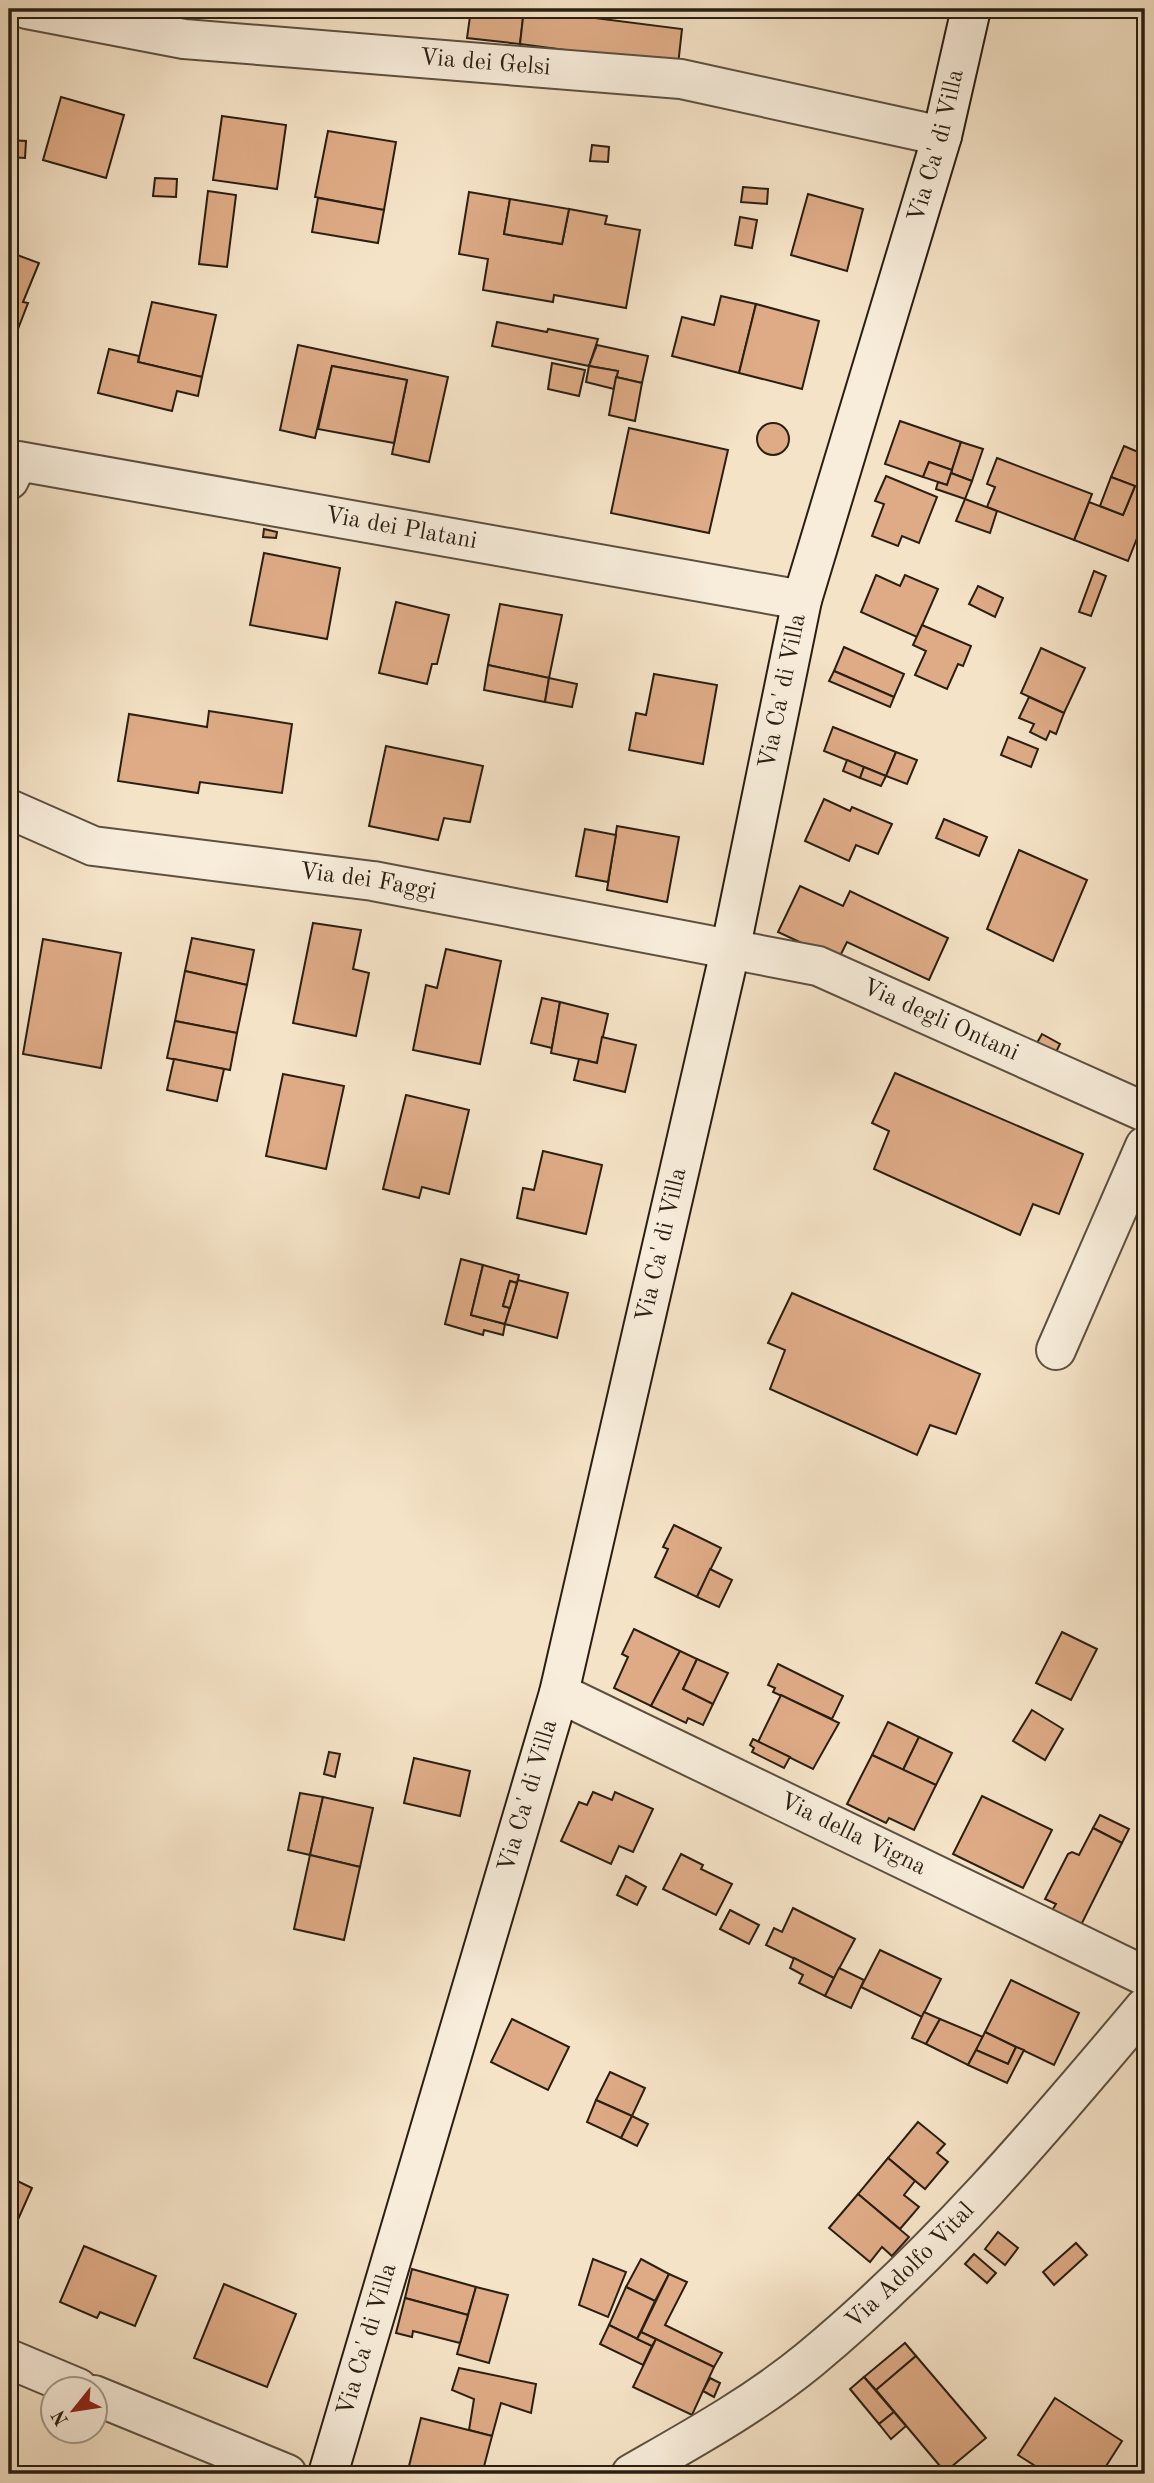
<svg xmlns="http://www.w3.org/2000/svg" width="1154" height="2483" font-family="'Old Standard TT',serif">
  <rect width="100%" height="100%" fill="#f5e3c7"/>
  <filter id="stains"><feTurbulence type="fractalNoise" baseFrequency=".00286" numOctaves="4"/><feColorMatrix values="0 0 0 0 .2 0 0 0 0 .09 0 0 0 0 .02 0 0 0 .5 -.17"/></filter>
  <radialGradient id="worn" r=".72"><stop offset=".6" stop-color="#630" stop-opacity="0"/><stop offset="1" stop-color="#630" stop-opacity=".3"/></radialGradient>
  <g fill="#deab86" stroke="#2a1f13" stroke-width="2">
    <polygon points="471,9 524,9 520,44 467,38"/>
    <polygon points="524,9 682,29 678,65 520,44"/>
    <polygon points="61,97 124,115 106,178 43,160"/>
    <polygon points="222,116 286,125 277,189 213,180"/>
    <polygon points="328,131 396,142 384,210 315,197"/>
    <polygon points="9,140 26,141 25,158 9,157"/>
    <polygon points="592,145 609,147 608,162 590,161"/>
    <polygon points="155,178 177,179 176,197 153,196"/>
    <polygon points="743,187 768,189 767,204 741,202"/>
    <polygon points="208,191 236,195 227,267 199,264"/>
    <polygon points="469,192 510,199 504,234 562,244 569,209 607,216 605,224 640,230 626,308 554,295 553,302 483,290 488,259 459,254"/>
    <polygon points="808,194 863,209 847,271 791,255"/>
    <polygon points="318,198 384,210 378,243 312,232"/>
    <polygon points="510,199 569,209 562,244 504,234"/>
    <polygon points="740,217 757,220 752,248 735,245"/>
    <polygon points="9,252 39,263 23,302 28,303 18,329 9,325"/>
    <polygon points="721,296 756,304 739,373 672,356 682,317 714,325"/>
    <polygon points="152,302 216,315 202,377 138,362"/>
    <polygon points="756,304 819,321 802,389 739,373"/>
    <polygon points="497,322 547,332 548,329 598,339 589,366 492,346"/>
    <polygon points="298,345 448,377 429,462 392,454 407,380 332,366 315,438 280,430"/>
    <polygon points="597,345 648,356 642,383 616,377 618,371 589,366"/>
    <polygon points="109,349 139,356 138,362 202,377 198,396 177,391 172,411 98,393"/>
    <polygon points="552,363 585,370 579,396 548,389"/>
    <polygon points="332,366 407,380 394,443 318,429"/>
    <polygon points="589,366 618,371 614,389 586,382"/>
    <polygon points="616,377 642,383 635,421 609,415"/>
    <polygon points="900,421 961,442 952,470 929,462 923,477 885,464"/>
    <circle cx="773" cy="439" r="16"/>
    <polygon points="629,428 728,450 709,533 611,513"/>
    <polygon points="961,442 983,449 972,481 951,473"/>
    <polygon points="1124,446 1145,455 1145,518 1128,561 1074,540 1089,502 1123,515 1135,486 1111,477"/>
    <polygon points="997,458 1092,494 1074,540 987,507 995,487 987,484"/>
    <polygon points="929,462 952,470 947,485 923,477"/>
    <polygon points="951,473 972,481 965,499 936,489 938,482 947,485"/>
    <polygon points="886,476 937,497 919,543 902,536 898,546 872,536 884,504 875,501"/>
    <polygon points="1111,477 1135,486 1123,515 1100,506"/>
    <polygon points="965,499 997,511 990,533 956,521"/>
    <polygon points="264,529 277,532 276,538 263,537"/>
    <polygon points="264,553 340,568 327,639 250,625"/>
    <polygon points="1094,571 1106,576 1091,616 1079,612"/>
    <polygon points="876,575 900,586 905,575 938,589 917,637 861,612"/>
    <polygon points="978,586 1003,598 995,617 969,604"/>
    <polygon points="396,602 449,615 437,664 432,664 427,684 379,673"/>
    <polygon points="500,604 562,615 549,678 488,665"/>
    <polygon points="922,625 971,646 963,666 958,664 947,689 915,675 926,651 913,645"/>
    <polygon points="844,647 904,674 894,697 834,671"/>
    <polygon points="1041,648 1085,668 1064,713 1021,693"/>
    <polygon points="488,665 549,678 545,702 484,690"/>
    <polygon points="834,671 894,697 890,707 829,681"/>
    <polygon points="654,674 717,685 703,764 629,750 636,713 646,715"/>
    <polygon points="549,678 577,684 572,707 545,702"/>
    <polygon points="1029,697 1064,713 1056,734 1050,731 1046,740 1030,732 1034,724 1019,718"/>
    <polygon points="209,711 292,724 282,793 200,782 198,793 118,781 129,714 207,727"/>
    <polygon points="833,727 896,752 886,776 824,751"/>
    <polygon points="1008,737 1038,749 1031,767 1001,755"/>
    <polygon points="386,746 483,766 470,822 444,818 438,840 369,826"/>
    <polygon points="896,752 917,760 907,784 886,776"/>
    <polygon points="847,760 864,767 860,778 843,771"/>
    <polygon points="864,767 886,776 881,786 860,778"/>
    <polygon points="824,799 850,811 852,807 892,824 878,854 856,845 849,861 805,841"/>
    <polygon points="944,819 987,837 979,856 936,838"/>
    <polygon points="617,826 679,837 667,902 607,890"/>
    <polygon points="585,829 616,835 608,882 576,876"/>
    <polygon points="1019,850 1087,880 1053,961 987,929"/>
    <polygon points="800,886 843,906 850,891 948,938 929,980 847,942 838,960 778,932"/>
    <polygon points="313,923 361,930 353,969 369,973 356,1036 293,1023"/>
    <polygon points="192,938 254,950 247,985 185,971"/>
    <polygon points="43,939 121,953 101,1068 23,1054"/>
    <polygon points="446,949 501,961 480,1064 413,1050 426,985 437,988"/>
    <polygon points="185,971 247,985 237,1033 175,1021"/>
    <polygon points="542,998 560,1002 552,1048 531,1043"/>
    <polygon points="560,1002 608,1014 597,1063 551,1053"/>
    <polygon points="175,1021 237,1033 230,1070 167,1058"/>
    <polygon points="1042,1034 1060,1044 1055,1054 1037,1043"/>
    <polygon points="602,1037 636,1045 625,1092 574,1080 579,1059 597,1063"/>
    <polygon points="174,1059 224,1069 217,1101 167,1090"/>
    <polygon points="895,1073 1083,1154 1059,1214 1033,1204 1020,1235 874,1169 889,1131 872,1123"/>
    <polygon points="283,1074 344,1086 326,1169 266,1156"/>
    <polygon points="406,1095 469,1110 449,1194 422,1187 419,1198 383,1189"/>
    <polygon points="543,1151 602,1165 586,1234 517,1218 523,1188 534,1190"/>
    <polygon points="461,1259 483,1265 471,1315 505,1324 503,1335 484,1330 483,1335 445,1324"/>
    <polygon points="483,1265 519,1275 517,1283 510,1281 503,1306 510,1308 505,1324 471,1315"/>
    <polygon points="518,1280 568,1293 557,1338 505,1324"/>
    <polygon points="510,1281 517,1283 510,1308 503,1306"/>
    <polygon points="792,1293 980,1374 956,1434 930,1425 917,1455 770,1389 785,1350 768,1343"/>
    <polygon points="674,1525 721,1548 697,1597 655,1577 668,1549 663,1547"/>
    <polygon points="710,1569 732,1580 719,1607 697,1597"/>
    <polygon points="634,1629 680,1651 651,1706 614,1688 628,1657 622,1654"/>
    <polygon points="1062,1632 1097,1649 1071,1700 1036,1683"/>
    <polygon points="680,1651 697,1659 683,1689 713,1704 703,1725 688,1718 686,1723 651,1706"/>
    <polygon points="697,1659 728,1673 713,1704 683,1689"/>
    <polygon points="778,1664 843,1696 832,1719 773,1692 775,1688 768,1685"/>
    <polygon points="781,1695 839,1723 813,1769 758,1742"/>
    <polygon points="1032,1710 1063,1729 1045,1760 1013,1741"/>
    <polygon points="888,1722 919,1737 903,1770 872,1755"/>
    <polygon points="919,1737 952,1753 936,1785 903,1770"/>
    <polygon points="753,1739 790,1757 784,1768 752,1752 754,1748 750,1745"/>
    <polygon points="329,1752 340,1754 335,1777 324,1774"/>
    <polygon points="872,1755 936,1785 914,1830 889,1818 886,1823 847,1804"/>
    <polygon points="414,1758 470,1771 460,1816 404,1803"/>
    <polygon points="593,1792 612,1800 615,1792 653,1809 633,1852 619,1846 611,1864 561,1841 579,1802 587,1805"/>
    <polygon points="300,1793 323,1797 310,1855 288,1850"/>
    <polygon points="982,1796 1052,1830 1023,1888 953,1854"/>
    <polygon points="323,1797 373,1808 360,1867 310,1855"/>
    <polygon points="1100,1815 1129,1829 1122,1843 1093,1828"/>
    <polygon points="1093,1828 1122,1843 1080,1927 1051,1912 1056,1904 1045,1899 1068,1854 1072,1852 1079,1855"/>
    <polygon points="681,1854 703,1865 701,1869 732,1884 716,1915 663,1889"/>
    <polygon points="310,1855 360,1867 344,1940 294,1929"/>
    <polygon points="626,1876 646,1887 637,1905 617,1895"/>
    <polygon points="793,1908 855,1939 834,1978 766,1945 774,1928 782,1932"/>
    <polygon points="730,1910 759,1925 749,1944 720,1929"/>
    <polygon points="880,1950 941,1979 922,2017 861,1987"/>
    <polygon points="794,1958 834,1978 825,1996 799,1983 803,1975 790,1968"/>
    <polygon points="839,1968 864,1980 851,2008 825,1996"/>
    <polygon points="1011,1980 1079,2013 1054,2065 985,2032"/>
    <polygon points="924,2012 940,2019 926,2044 912,2038"/>
    <polygon points="512,2019 569,2047 548,2090 491,2062"/>
    <polygon points="940,2019 983,2037 968,2065 926,2044"/>
    <polygon points="985,2032 1016,2047 1008,2064 976,2050"/>
    <polygon points="1016,2047 1024,2050 1007,2083 968,2065 976,2050 1008,2064"/>
    <polygon points="610,2072 645,2088 632,2116 596,2100"/>
    <polygon points="596,2100 632,2116 621,2138 587,2122"/>
    <polygon points="632,2116 648,2124 637,2146 621,2138"/>
    <polygon points="918,2122 945,2144 937,2153 948,2162 925,2189 888,2158"/>
    <polygon points="888,2158 915,2181 904,2195 919,2207 900,2229 858,2194"/>
    <polygon points="9,2177 32,2188 12,2233 9,2232 12,2199 9,2198"/>
    <polygon points="858,2194 909,2237 892,2256 882,2247 870,2262 829,2228"/>
    <polygon points="998,2232 1018,2248 1005,2265 985,2249"/>
    <polygon points="1076,2243 1087,2255 1054,2285 1043,2272"/>
    <polygon points="84,2246 156,2276 135,2326 100,2312 97,2318 60,2302"/>
    <polygon points="974,2254 996,2273 987,2283 965,2264"/>
    <polygon points="593,2259 626,2272 608,2317 579,2305"/>
    <polygon points="641,2259 669,2274 655,2301 626,2287"/>
    <polygon points="412,2269 476,2287 468,2315 405,2298"/>
    <polygon points="669,2274 687,2282 665,2325 722,2353 714,2367 641,2332"/>
    <polygon points="224,2284 296,2314 267,2387 194,2358"/>
    <polygon points="476,2287 508,2295 489,2363 457,2354"/>
    <polygon points="626,2287 655,2301 637,2339 609,2325"/>
    <polygon points="405,2298 468,2315 460,2343 413,2331 412,2337 396,2333"/>
    <polygon points="609,2325 652,2346 643,2365 600,2344"/>
    <polygon points="641,2332 656,2339 652,2346 637,2339"/>
    <polygon points="656,2339 714,2367 692,2415 633,2387"/>
    <polygon points="905,2343 916,2356 876,2390 864,2377"/>
    <polygon points="916,2356 986,2438 945,2472 876,2390"/>
    <polygon points="459,2368 536,2384 531,2413 501,2403 492,2436 469,2430 474,2399 452,2390"/>
    <polygon points="864,2377 894,2412 879,2424 850,2389"/>
    <polygon points="710,2378 720,2383 714,2397 703,2391"/>
    <polygon points="1055,2398 1122,2441 1101,2474 1048,2474 1018,2455"/>
    <polygon points="894,2412 906,2426 891,2439 879,2424"/>
    <polygon points="421,2418 492,2436 482,2474 407,2474"/>
  </g>
  <g fill="none" stroke-linecap="round" stroke-linejoin="round">
    <defs>
      <g id="street">
        <path id="s1" d="M27,9L184,39L681,79L942,136"/>
        <path id="s2" d="M9,480L18,461L802,600"/>
        <path id="s3" d="M9,809L93,846L373,881L818,966L1145,1112"/>
        <polyline points="1056,1350 1145,1146"/>
        <path id="s4" d="M559,1693L1145,1976"/>
        <polyline points="9,2359 78,2388"/>
        <polyline points="94,2395 287,2474"/>
        <path id="s5" d="M631,2474C692,2439 754,2405 809,2360C936,2255 1040,2132 1145,2007"/>
      </g>
      <g id="secondary">
        <path id="s6" d="M328,2474L559,1693L730,951L802,600L942,136L971,9"/>
      </g>
    </defs>
    <use href="#street" stroke="#5d5040" stroke-width="42"/>
    <use href="#secondary" stroke="#2a1f13" stroke-width="42"/>
    <use href="#street" stroke="#f8eddb" stroke-width="38"/>
    <use href="#secondary" stroke="#f8eddb" stroke-width="38"/>
  </g>
  <g text-anchor="middle" dominant-baseline="central" stroke-width="6" stroke-linejoin="round" paint-order="stroke">
    <g font-size="24" fill="#2a1f13" stroke="#f8eddb">
      <text stroke="none"><textPath href="#s1" startOffset="462">Via dei Gelsi</textPath></text>
      <text stroke="none"><textPath href="#s6" startOffset="2408">Via Ca' di Villa</textPath></text>
      <text stroke="none"><textPath href="#s2" startOffset="410">Via dei Platani</textPath></text>
      <text stroke="none"><textPath href="#s6" startOffset="1841">Via Ca' di Villa</textPath></text>
      <text stroke="none"><textPath href="#s3" startOffset="369">Via dei Faggi</textPath></text>
      <text stroke="none"><textPath href="#s3" startOffset="961">Via degli Ontani</textPath></text>
      <text stroke="none"><textPath href="#s6" startOffset="1274">Via Ca' di Villa</textPath></text>
      <text stroke="none"><textPath href="#s6" startOffset="707">Via Ca' di Villa</textPath></text>
      <text stroke="none"><textPath href="#s4" startOffset="326">Via della Vigna</textPath></text>
      <text stroke="none"><textPath href="#s5" startOffset="350">Via Adolfo Vital</textPath></text>
      <text stroke="none"><textPath href="#s6" startOffset="140">Via Ca' di Villa</textPath></text>
    </g>
  </g>
  <rect width="1154" height="2483" fill="none" stroke="#f5e3c7" stroke-width="35"/>
  <rect x="10" y="10" width="1133" height="2462" fill="none" stroke="#2a1f13" stroke-width="3.5"/>
  <rect x="18" y="18" width="1119" height="2448" fill="none" stroke="#2a1f13" stroke-width="2"/>
  <g transform="translate(74 2410) rotate(240)"><circle r="33" fill="#f8eddb" stroke="#a69b8b" stroke-width="2"/>
  <path d="M0-5L12 26L0 18L-12 26Z" fill="#8f2418"/>
  <text y="-10" font-size="19" font-weight="bold" text-anchor="middle" fill="#2a1f13">N</text>
  </g>
  <rect width="100%" height="100%" filter="url(#stains)"/>
  <rect width="100%" height="100%" fill="url(#worn)"/>
</svg>
